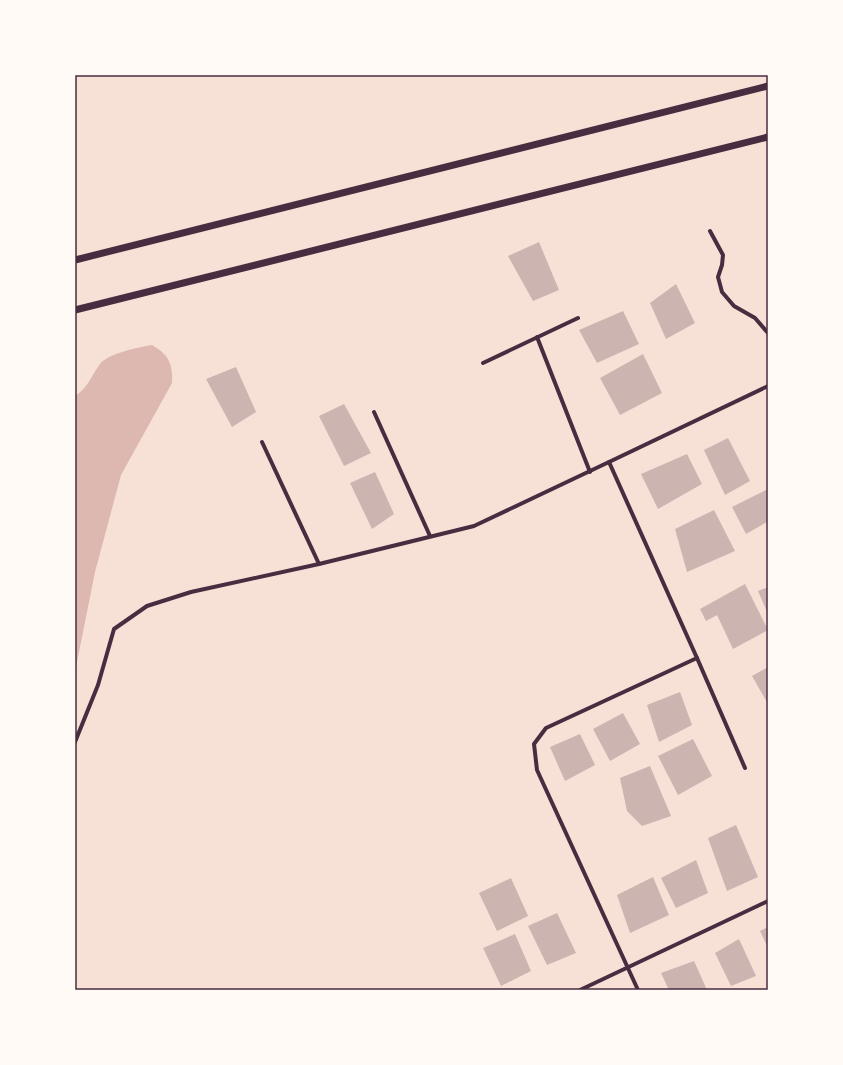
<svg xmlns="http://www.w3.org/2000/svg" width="843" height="1065" font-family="Montserrat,sans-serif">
  <rect width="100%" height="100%" fill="#f7e1d7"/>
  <path fill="#dcb8b0" d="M152,345C169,355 173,364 172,383L121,475L95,572L75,672V396C88,388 91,376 100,364C107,354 139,347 152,345Z"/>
  <g fill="#ccb4b1">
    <polygon points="539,242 559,290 533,301 508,256"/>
    <polygon points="676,284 695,323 666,339 650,303"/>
    <polygon points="623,311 639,344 597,363 579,330"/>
    <polygon points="643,354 662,393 620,415 600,378"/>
    <polygon points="236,367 256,412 232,427 206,379"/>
    <polygon points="344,404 371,453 344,466 319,416"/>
    <polygon points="728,438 750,481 725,495 704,450"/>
    <polygon points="687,454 702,484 658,509 641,474"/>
    <polygon points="375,472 394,514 372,529 350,483"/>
    <polygon points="768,489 768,524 767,522 746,534 732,507"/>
    <polygon points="714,510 735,551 687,572 675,529"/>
    <polygon points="745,584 768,630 733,649 717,615 706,621 700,609"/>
    <polygon points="768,587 768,614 758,591"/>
    <polygon points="768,667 768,704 752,676"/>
    <polygon points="680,692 692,725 659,742 647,705"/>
    <polygon points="623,713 640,744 610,761 593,729"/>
    <polygon points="580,734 595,765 565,781 550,747"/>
    <polygon points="693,739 712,776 678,795 658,756"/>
    <polygon points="650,766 671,816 642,826 627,811 620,778"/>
    <polygon points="736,825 758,877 727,891 708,838"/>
    <polygon points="696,860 708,893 676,908 661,878"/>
    <polygon points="653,877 669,915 630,933 617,895"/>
    <polygon points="511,878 528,916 497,931 479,893"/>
    <polygon points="557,913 576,953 547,965 528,926"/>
    <polygon points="768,927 768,948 760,931"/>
    <polygon points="515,934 531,971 501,986 483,948"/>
    <polygon points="739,939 756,976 731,986 715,953"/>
    <polygon points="694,961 707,990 669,990 661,973"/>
  </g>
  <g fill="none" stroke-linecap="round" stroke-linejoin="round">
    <g stroke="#4a2c40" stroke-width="4">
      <polyline points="710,231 723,255 722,265 718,277 722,292 734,306 755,318 768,333"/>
      <polyline points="537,337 590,472"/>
      <polyline points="483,363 578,318"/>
      <polyline points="374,412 430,536"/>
      <polyline points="262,442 319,564"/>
      <polyline points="609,462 768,386"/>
      <polyline points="697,658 745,768"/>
      <polyline points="75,742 98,685 114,629 147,606 191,592 319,564 474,526 609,462 697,658 546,728 534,744 537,770 638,990"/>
      <polyline points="580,990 768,901"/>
    </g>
    <g stroke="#4a2c40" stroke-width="7">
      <polyline points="75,260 768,86"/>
      <polyline points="75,310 768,137"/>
    </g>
  </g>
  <rect width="843" height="1065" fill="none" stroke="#fffaf5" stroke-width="152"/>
  <rect x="76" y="76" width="691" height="913" fill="none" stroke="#4a2c40" stroke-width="1.5"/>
</svg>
